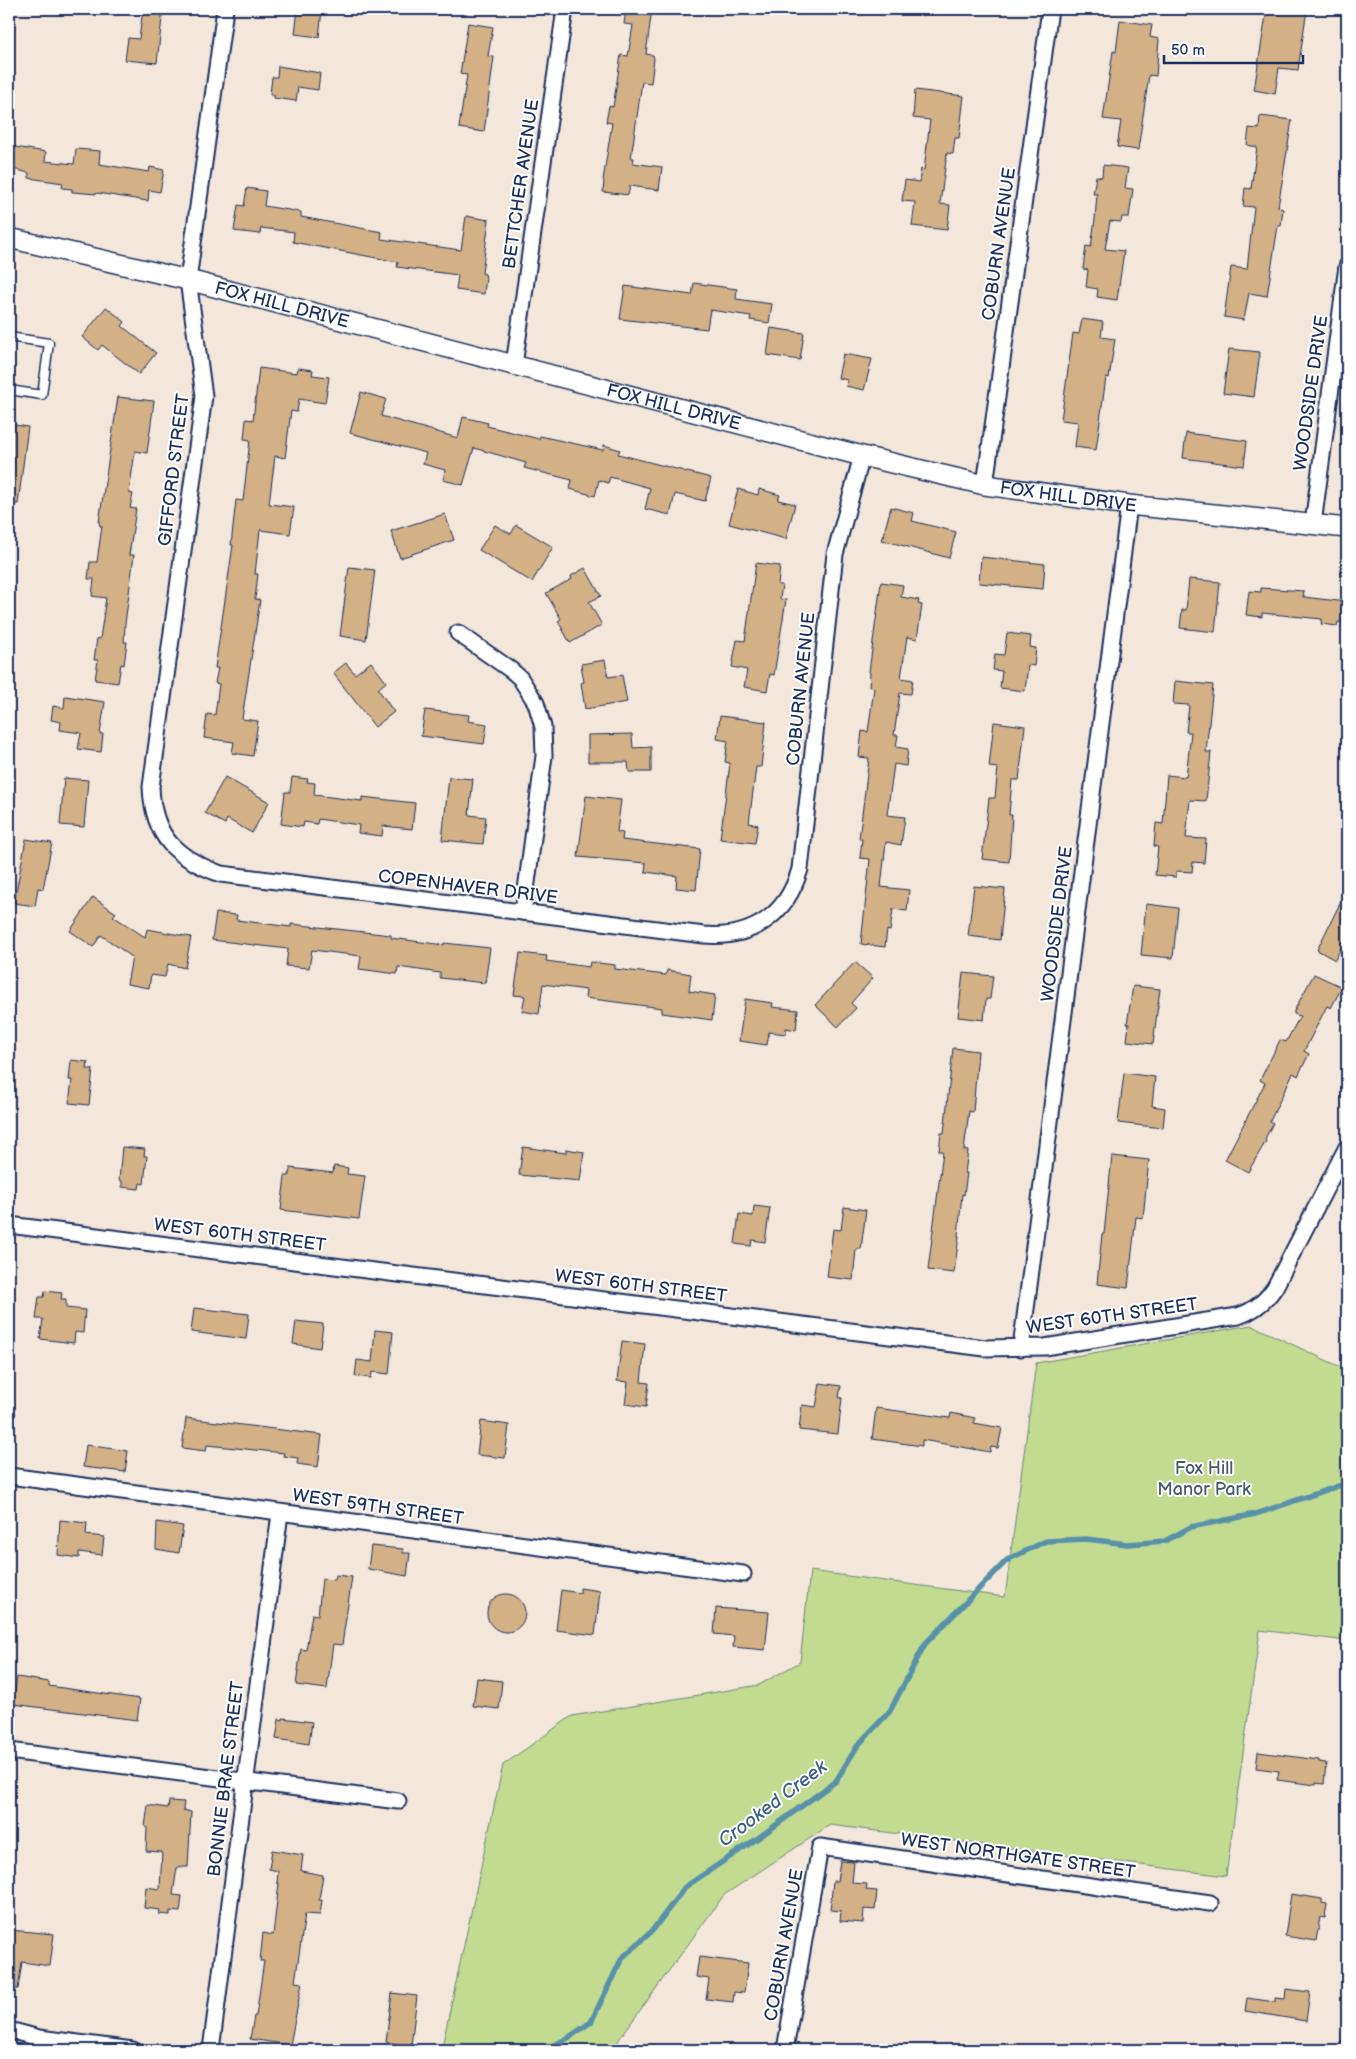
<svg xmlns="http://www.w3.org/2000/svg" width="1356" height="2059" font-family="'Balsamiq Sans',sans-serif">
  <rect width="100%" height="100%" fill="#f2e7da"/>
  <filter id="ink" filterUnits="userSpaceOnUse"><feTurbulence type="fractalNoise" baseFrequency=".02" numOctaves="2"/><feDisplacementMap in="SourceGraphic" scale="10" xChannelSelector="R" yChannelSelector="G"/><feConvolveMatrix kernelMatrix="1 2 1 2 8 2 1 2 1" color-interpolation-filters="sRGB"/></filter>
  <g filter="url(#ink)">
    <polygon fill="#c2db91" stroke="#6e8578" points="1251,1325 1347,1370 1347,1641 1260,1630 1226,1876 830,1825 724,1895 620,2038 613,2050 438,2050 442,2047 503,1765 572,1716 759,1685 800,1662 810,1571 1005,1597 1036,1363"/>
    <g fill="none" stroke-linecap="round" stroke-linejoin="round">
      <polyline stroke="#5891a9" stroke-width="5.5" points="544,2050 568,2038 591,2022 622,1958 652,1931 685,1887 761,1836 836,1781 858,1745 890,1711 925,1644 1007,1560 1046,1541 1086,1539 1127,1544 1165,1541 1191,1527 1256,1514 1347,1483"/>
    </g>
    <g fill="#d3b085" stroke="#1b2f5e">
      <polygon points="143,9 163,9 157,63 125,60 128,38 139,39"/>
      <polygon points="298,9 322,10 319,37 295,34"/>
      <polygon points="626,9 652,9 646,54 653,55 654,59 651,83 642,82 631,158 634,158 633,163 662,167 659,190 630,186 628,195 603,192 604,181 603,180 612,123 606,122 609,106 613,107 621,55 628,56 633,25 624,24"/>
      <polygon points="1267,9 1307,9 1298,70 1279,68 1275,94 1254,90"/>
      <polygon points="1120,20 1152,25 1150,37 1159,39 1156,76 1149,75 1138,150 1117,147 1121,121 1103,119 1113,51 1116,52"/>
      <polygon points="468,23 493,27 488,56 494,57 484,132 459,128 467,75 460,74"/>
      <polygon points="278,66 320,73 318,90 298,87 296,101 274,98 274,95 270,95 272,77 277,77"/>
      <polygon points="915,90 964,96 959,138 955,138 953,154 947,153 940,204 950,205 947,230 912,226 915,202 902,201 905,180 919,182 921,169 924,170 930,120 913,118"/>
      <polygon points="1260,116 1292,120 1278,207 1283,209 1281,226 1278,226 1267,296 1249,293 1244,320 1224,317 1231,267 1247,269 1254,207 1243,206 1245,188 1251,189 1257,147 1247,145 1249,128 1259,129"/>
      <polygon points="9,146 46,152 45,161 74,164 76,149 100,151 99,164 149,172 150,167 164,170 160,192 149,190 148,201 97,193 97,194 72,192 72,189 62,188 63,183 29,178 29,173 9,168"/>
      <polygon points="1103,165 1128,168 1125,188 1133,189 1129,217 1122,217 1121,222 1110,221 1105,249 1124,251 1117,300 1097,297 1098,289 1086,287 1088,270 1083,269 1086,246 1091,247 1095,219 1097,194 1093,194 1096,176 1102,177"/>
      <polygon points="247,188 266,191 264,206 301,212 301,217 382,232 381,239 461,250 466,216 489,220 482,273 485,274 486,278 484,294 456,290 458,275 397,267 398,262 293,242 294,232 261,228 260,234 234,231 238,205 244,206"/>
      <polygon points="694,283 737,289 736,299 772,304 769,323 750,320 751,316 710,310 707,329 620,319 625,286 692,295"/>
      <polygon points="106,307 125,322 122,326 156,353 139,374 102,345 98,350 82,337"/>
      <polygon points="1082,319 1103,322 1101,337 1115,339 1109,378 1106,377 1096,450 1075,447 1078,422 1061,420 1073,333 1079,334"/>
      <polygon points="771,328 804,333 800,360 767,355"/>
      <polygon points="1229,349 1260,352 1254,397 1223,393"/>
      <polygon points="843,354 872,359 864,390 846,386 848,380 838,378"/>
      <polygon points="259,368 297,373 298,368 313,370 312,375 329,377 325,403 299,399 297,412 291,411 285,458 275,456 269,504 294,507 290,534 260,530 255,574 258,574 255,599 260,600 242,719 258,721 253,756 232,753 234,742 204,738 207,714 215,715 219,684 215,683 218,668 215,668 233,545 231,545 236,500 243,501 250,440 244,439 246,419 253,420"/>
      <polygon points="361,392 386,399 381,416 458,438 463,417 488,423 487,426 539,439 540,436 603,450 604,445 620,450 618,454 711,478 705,501 675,494 670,515 645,509 650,488 610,477 608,483 599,480 595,496 570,489 572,480 524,468 526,463 474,448 463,485 443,480 445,470 423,464 426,453 350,433"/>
      <polygon points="118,397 154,401 147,453 135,451 129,493 133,494 130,508 136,509 129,555 134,555 125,624 124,642 127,642 124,665 121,664 118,683 95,680 98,660 94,660 97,638 100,639 106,598 92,596 94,579 88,579 90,562 97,562 102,526 100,526 99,522"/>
      <polygon points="9,424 28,427 18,504 9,504"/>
      <polygon points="1186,433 1247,441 1244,466 1183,458"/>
      <polygon points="738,489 758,495 759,489 780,495 778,500 795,504 786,539 729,524"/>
      <polygon points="891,507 914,513 912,521 956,532 949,558 882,540"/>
      <polygon points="445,514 454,540 400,558 391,531"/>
      <polygon points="495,525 511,534 516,525 553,547 532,582 479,550"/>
      <polygon points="981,557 1045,564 1043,589 979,583"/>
      <polygon points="756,563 780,566 778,585 782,585 780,599 786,600 774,675 770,674 767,691 744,687 747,670 732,667 737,640 745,641"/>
      <polygon points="349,567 375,570 366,640 340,636"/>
      <polygon points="585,568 601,596 589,602 602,625 570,643 558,621 561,619 546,593 572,579 571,576"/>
      <polygon points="1189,579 1220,582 1215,632 1180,628 1182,610 1186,610"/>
      <polygon points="881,582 903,585 901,597 919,600 918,604 922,605 917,639 907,637 901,678 913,680 911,694 900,693 894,735 898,735 896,747 908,749 906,766 894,764 887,815 905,817 901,845 886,842 881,887 909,890 907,911 893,909 890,931 887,930 885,947 861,944 870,859 860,858 862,839 859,839 869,758 859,757 862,731 868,732 874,688 869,687 870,673 869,672"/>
      <polygon points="1261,588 1304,591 1303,597 1347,602 1347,623 1338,622 1337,626 1321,624 1322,619 1262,613 1262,617 1246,615 1249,591 1261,592"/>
      <polygon points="1007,633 1031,636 1030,647 1036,648 1034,666 1028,665 1025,691 1000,688 1002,671 993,670 995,654 1004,655"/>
      <polygon points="605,660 608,677 622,675 627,702 585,709 581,683 584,682 581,664"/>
      <polygon points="371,662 386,682 378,689 394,712 375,727 333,673 346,663 355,674"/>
      <polygon points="1175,681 1213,685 1206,752 1211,752 1206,801 1190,800 1186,838 1206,839 1204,863 1193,862 1192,872 1176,871 1176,877 1155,875 1158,847 1154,846 1156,823 1163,824 1167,775 1186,777 1191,732 1186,732 1189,705 1173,704"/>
      <polygon points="65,696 105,702 100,734 103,734 101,752 78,749 81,733 60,730 61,722 51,720 53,706 64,708"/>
      <polygon points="425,710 469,715 468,721 487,724 484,744 421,736"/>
      <polygon points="720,716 766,722 761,767 756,767 749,823 758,825 755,843 720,839 730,763 725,762 728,741 717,739"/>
      <polygon points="994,722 1025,726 1019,780 1012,780 1009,815 1012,815 1009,862 982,859 989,798 995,798 998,768 989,767"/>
      <polygon points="632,734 633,748 651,747 651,772 629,772 628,762 588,762 588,735"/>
      <polygon points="225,777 269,802 252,833 227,819 225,824 205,813"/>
      <polygon points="292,777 308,779 307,782 315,783 314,795 362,801 362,797 415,803 412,829 383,826 382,836 358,833 359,825 318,819 317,824 304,822 303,827 281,824 285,792 290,792"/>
      <polygon points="449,777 473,779 469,815 486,817 483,844 442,840"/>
      <polygon points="64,778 88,780 84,827 60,825"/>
      <polygon points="586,796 621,800 617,832 623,833 622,840 700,849 696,890 676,888 677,876 645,872 646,863 578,857"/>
      <polygon points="26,839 52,843 43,889 38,888 35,906 14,903"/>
      <polygon points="974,886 1005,889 1000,940 968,936"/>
      <polygon points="1347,889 1347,936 1335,960 1317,950"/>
      <polygon points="93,897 116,913 113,916 145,937 147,929 191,937 185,968 168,964 165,977 151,975 149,988 127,984 132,957 101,935 93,947 70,931"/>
      <polygon points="1146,904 1178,908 1173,958 1141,955"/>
      <polygon points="216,913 237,915 236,920 291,927 291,924 364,932 391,935 391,938 444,945 444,943 490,948 485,983 440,978 440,973 398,967 397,974 359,969 361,956 312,950 309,968 286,966 288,949 212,940"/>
      <polygon points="520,953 547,956 546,961 589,967 590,962 615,965 615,969 666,975 667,970 691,974 689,991 715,995 712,1020 662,1013 662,1008 585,998 586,990 543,984 539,1014 522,1011 525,996 514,995"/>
      <polygon points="855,962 873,978 851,1003 856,1008 838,1027 815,1005"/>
      <polygon points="963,973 993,976 990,999 986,999 984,1020 958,1017"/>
      <polygon points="1314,974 1342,987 1331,1008 1327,1006 1304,1051 1309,1054 1298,1076 1293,1073 1270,1121 1273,1123 1265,1139 1266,1141 1248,1172 1225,1160 1265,1083 1260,1080 1280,1040 1286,1042 1300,1016 1294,1014 1294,1011"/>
      <polygon points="1133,986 1160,989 1153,1044 1127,1041 1129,1024 1127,1024"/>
      <polygon points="745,999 773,1003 772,1007 798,1010 796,1030 786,1028 786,1034 769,1032 767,1045 739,1041"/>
      <polygon points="953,1048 978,1051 973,1112 969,1111 964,1150 968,1151 965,1173 967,1173 964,1195 962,1194 958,1236 959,1236 954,1273 928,1270 943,1151 939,1151 941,1133 944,1133"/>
      <polygon points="71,1060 88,1062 87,1069 93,1069 89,1105 69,1103 72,1080 69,1080"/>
      <polygon points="1124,1073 1155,1077 1152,1106 1165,1108 1163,1128 1118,1123"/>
      <polygon points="122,1147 145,1149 144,1156 147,1156 144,1184 140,1183 139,1189 122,1187 122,1181 119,1180"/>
      <polygon points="523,1147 566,1153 566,1149 584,1152 580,1181 519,1175"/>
      <polygon points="1112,1156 1149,1160 1143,1218 1136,1217 1128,1288 1097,1284 1102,1234 1104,1234"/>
      <polygon points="334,1166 348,1168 347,1174 365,1176 359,1219 281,1210 285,1176 289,1176 290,1168 333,1173"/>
      <polygon points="754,1206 770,1208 765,1242 752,1240 751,1246 735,1244 739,1214 753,1216"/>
      <polygon points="844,1207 866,1210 861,1249 856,1249 853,1280 827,1277 833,1229 841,1230"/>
      <polygon points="45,1291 62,1293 61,1299 66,1299 66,1308 85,1310 83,1333 75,1332 74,1343 40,1339 43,1319 36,1319 39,1297 44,1297"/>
      <polygon points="194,1308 249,1314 246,1339 191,1332"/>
      <polygon points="296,1321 323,1324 320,1348 293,1344"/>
      <polygon points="375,1330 393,1332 389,1374 372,1372 371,1378 355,1376 357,1360 372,1362"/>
      <polygon points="622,1341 645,1344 641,1382 649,1383 646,1407 625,1404 628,1382 617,1381"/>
      <polygon points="820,1383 841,1386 839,1397 842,1398 838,1434 799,1430 802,1405 816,1407"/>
      <polygon points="876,1408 950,1418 951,1413 975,1418 974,1423 1002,1428 998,1448 991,1447 990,1452 922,1440 922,1446 872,1439"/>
      <polygon points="186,1418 322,1435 318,1467 297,1464 298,1458 283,1456 284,1453 207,1445 206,1451 182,1448"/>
      <polygon points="481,1421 509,1425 505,1458 477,1455"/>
      <polygon points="86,1445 128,1451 125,1472 83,1467"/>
      <polygon points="60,1520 87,1523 86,1535 104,1537 102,1555 79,1552 79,1558 58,1555"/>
      <polygon points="157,1522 183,1526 179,1553 156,1549"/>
      <polygon points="371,1546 403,1549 403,1553 410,1553 407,1576 368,1569"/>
      <polygon points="336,1575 352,1577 342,1645 333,1644 327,1689 296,1685 301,1649 306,1650 312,1614 318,1615 322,1579 335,1580"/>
      <polygon points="580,1588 600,1591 595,1635 556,1630 561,1590 580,1593"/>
      <circle cx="506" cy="1613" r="19"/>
      <polygon points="716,1608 769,1612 765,1650 733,1647 734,1636 714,1634"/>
      <polygon points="17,1677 49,1682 49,1686 140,1699 137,1720 13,1704"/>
      <polygon points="477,1678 502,1681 499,1709 473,1706"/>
      <polygon points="283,1718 312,1722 309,1744 276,1739 279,1719 283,1720"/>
      <polygon points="1258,1752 1319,1760 1319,1762 1326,1763 1324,1784 1316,1783 1316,1785 1277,1780 1279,1771 1256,1768"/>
      <polygon points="169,1801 184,1802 183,1810 191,1812 188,1867 177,1867 173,1895 182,1896 180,1912 170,1911 170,1915 159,1914 160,1910 144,1908 146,1887 160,1889 162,1852 146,1851 147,1828 145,1827 148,1805 168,1808"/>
      <polygon points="272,1850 303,1855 301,1871 323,1875 319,1900 322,1900 320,1915 305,1914 295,1982 302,1983 290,2045 250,2039 254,2016 256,2016 264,1961 260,1961 263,1933 273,1935 279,1883 277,1883 278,1871 269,1869"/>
      <polygon points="840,1861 854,1862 852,1883 867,1884 866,1890 877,1891 875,1910 864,1909 863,1923 840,1921 841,1911 830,1910 833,1881 837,1881"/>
      <polygon points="1291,1894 1322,1899 1322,1903 1327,1904 1325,1918 1320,1917 1316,1941 1285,1936"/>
      <polygon points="9,1930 54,1934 50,1966 22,1962 18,1989 9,1989"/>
      <polygon points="699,1957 748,1963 744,1993 734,1992 733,2002 706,1999 709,1979 696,1977"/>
      <polygon points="1286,1989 1310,1992 1306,2021 1245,2011 1247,1998 1275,2002 1275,1998 1285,1999"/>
      <polygon points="392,1993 417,1996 411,2046 386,2042"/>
    </g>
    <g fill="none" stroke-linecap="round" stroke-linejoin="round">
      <defs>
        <polyline id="service" points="9,337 49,343 42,395 9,390"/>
        <g id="minor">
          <path d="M225,9L188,280L204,396L151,787C153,837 176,858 221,874L704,935C752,939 787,915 800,869L835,554L862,456"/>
          <polyline points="514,365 565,9"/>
          <polyline points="985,485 1050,9"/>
          <polyline points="1313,524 1347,266"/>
          <polyline points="458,633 511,670 520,678 536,703 543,727 544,756 523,912"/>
          <path d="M9,1225L985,1348L1045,1347L1238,1316C1254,1311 1266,1301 1275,1287L1347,1147"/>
          <polyline points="1021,1348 1129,505"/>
          <polyline points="9,1476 743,1574"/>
          <polyline points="9,1751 398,1801"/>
          <polyline points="9,2030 39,2038 133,2050"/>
          <polyline points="211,2050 280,1513"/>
          <polyline points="785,2050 820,1847 1210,1903"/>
          <polyline points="1347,2050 1347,2048"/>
        </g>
        <g id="tertiary">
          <path id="s1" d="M9,238L188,280L862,456L985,485L1129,505L1347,528"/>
        </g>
      </defs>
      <use href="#service" stroke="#1b2f5e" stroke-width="11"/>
      <use href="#minor" stroke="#1b2f5e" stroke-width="19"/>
      <use href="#tertiary" stroke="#1b2f5e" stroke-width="22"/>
      <use href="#service" stroke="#fff" stroke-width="8"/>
      <use href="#minor" stroke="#fff" stroke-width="15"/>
      <use href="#tertiary" stroke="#fff" stroke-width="19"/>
    </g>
  </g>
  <g text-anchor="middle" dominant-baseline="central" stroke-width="4" stroke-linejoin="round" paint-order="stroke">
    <g font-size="18" fill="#1b2f5e" stroke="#fff">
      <text transform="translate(521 184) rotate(-82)">BETTCHER AVENUE</text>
      <text transform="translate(999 244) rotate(-82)">COBURN AVENUE</text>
      <text stroke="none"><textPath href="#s1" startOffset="281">FOX HILL DRIVE</textPath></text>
      <text transform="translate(1311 393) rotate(-82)">WOODSIDE DRIVE</text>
      <text stroke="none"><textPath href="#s1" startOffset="686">FOX HILL DRIVE</textPath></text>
      <text transform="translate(174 470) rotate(-83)">GIFFORD STREET</text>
      <text stroke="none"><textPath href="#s1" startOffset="1091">FOX HILL DRIVE</textPath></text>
      <text transform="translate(801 689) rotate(-84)">COBURN AVENUE</text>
      <text transform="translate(468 887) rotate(7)">COPENHAVER DRIVE</text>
      <text transform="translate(1057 924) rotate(-83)">WOODSIDE DRIVE</text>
      <text transform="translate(240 1235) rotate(7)">WEST 60TH STREET</text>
      <text transform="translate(641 1286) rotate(7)">WEST 60TH STREET</text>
      <text transform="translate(1112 1316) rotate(-8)">WEST 60TH STREET</text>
      <text transform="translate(378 1507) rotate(8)">WEST 59TH STREET</text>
      <text transform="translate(226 1779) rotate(-83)">BONNIE BRAE STREET</text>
      <text transform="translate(1018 1856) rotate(8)">WEST NORTHGATE STREET</text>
      <text transform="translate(784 1945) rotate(-80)">COBURN AVENUE</text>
    </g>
    <g font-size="18" fill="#455a6b" stroke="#fff">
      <text x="1204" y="1468">Fox Hill<tspan x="1204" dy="21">Manor Park</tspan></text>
    </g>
    <g font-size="19" font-style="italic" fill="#3a6084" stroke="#fff">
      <text transform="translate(773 1804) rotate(-37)">Crooked Creek</text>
    </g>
  </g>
  <rect width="1356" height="2059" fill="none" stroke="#fff" stroke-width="30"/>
  <rect x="15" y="15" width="1326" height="2029" fill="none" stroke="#1b2f5e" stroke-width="2" filter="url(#ink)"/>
  <path d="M1164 55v8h139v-8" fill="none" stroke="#1b2f5e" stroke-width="2.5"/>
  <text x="1171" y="55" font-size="15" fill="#1b2f5e" stroke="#ffffff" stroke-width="4" paint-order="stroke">50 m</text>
</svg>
